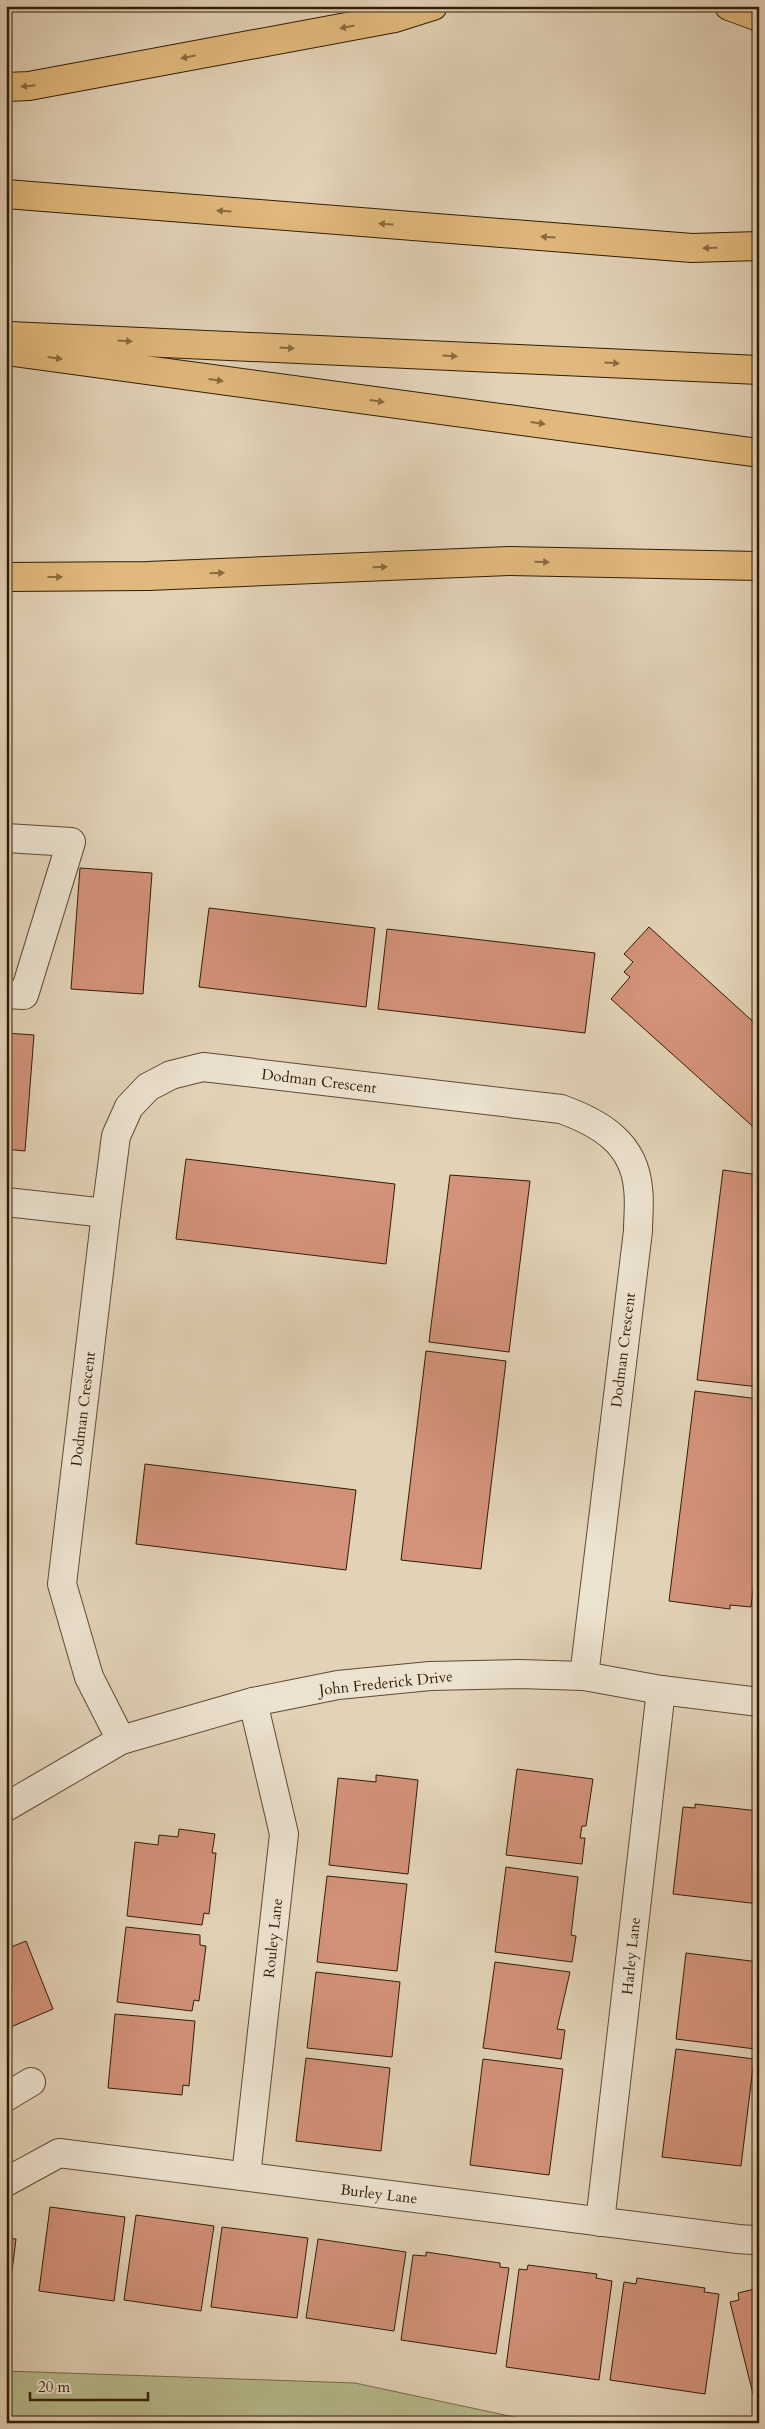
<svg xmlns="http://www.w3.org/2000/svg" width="765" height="2429" font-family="Cardo,serif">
  <rect width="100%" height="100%" fill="#e2d2b7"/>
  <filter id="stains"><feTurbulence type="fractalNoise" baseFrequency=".004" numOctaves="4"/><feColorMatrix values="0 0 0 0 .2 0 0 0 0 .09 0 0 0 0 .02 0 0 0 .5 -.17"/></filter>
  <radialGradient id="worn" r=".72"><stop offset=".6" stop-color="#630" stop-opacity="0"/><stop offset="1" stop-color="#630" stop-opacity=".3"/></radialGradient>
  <polygon fill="#b7bb8c" stroke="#756c48" points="6,2371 355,2383 542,2423 6,2423"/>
  <g fill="#d39279" stroke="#331c05">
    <polygon points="80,868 152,873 143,994 71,989"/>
    <polygon points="209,908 375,928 366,1007 199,987"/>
    <polygon points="649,927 759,1027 759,1132 611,999 630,977 624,972 633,962 624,954"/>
    <polygon points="387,929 595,953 585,1033 378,1009"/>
    <polygon points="6,1033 34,1035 25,1151 6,1149"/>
    <polygon points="186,1159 395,1184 386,1264 176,1239"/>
    <polygon points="723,1170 759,1175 759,1387 697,1380"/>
    <polygon points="450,1175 530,1181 509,1352 429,1342"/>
    <polygon points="6,1246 11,1247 6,1312"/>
    <polygon points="426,1351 506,1361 481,1569 401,1560"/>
    <polygon points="695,1391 759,1399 759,1540 751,1607 730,1605 730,1609 669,1601"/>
    <polygon points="145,1464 356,1490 346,1570 136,1544"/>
    <polygon points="517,1769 593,1779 586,1826 582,1826 580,1838 585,1838 582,1864 506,1855"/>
    <polygon points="376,1775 418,1780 408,1874 329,1865 338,1778 376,1782"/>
    <polygon points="695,1804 759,1811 759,1904 673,1894 683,1807 695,1808"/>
    <polygon points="179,1829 215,1834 212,1853 216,1853 209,1914 204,1913 202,1925 127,1916 135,1842 158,1845 159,1835 178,1837"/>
    <polygon points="506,1867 578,1877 571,1935 576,1936 572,1962 495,1952"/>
    <polygon points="327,1876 407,1884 397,1971 317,1962"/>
    <polygon points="126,1927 200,1935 200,1945 206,1946 199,2001 194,2000 192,2011 117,2002"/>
    <polygon points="26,1941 53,2009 6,2029 6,1949"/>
    <polygon points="686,1953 759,1962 759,2022 755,2049 676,2039"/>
    <polygon points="495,1962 570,1972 557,2029 565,2030 561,2059 483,2048"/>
    <polygon points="316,1972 400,1982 392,2057 307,2048"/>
    <polygon points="115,2014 195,2021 189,2086 183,2085 182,2095 108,2088"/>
    <polygon points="676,2049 754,2059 741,2166 662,2157"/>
    <polygon points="306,2058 390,2068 381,2151 296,2141"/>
    <polygon points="483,2059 563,2069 549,2175 470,2165"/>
    <polygon points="50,2207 125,2217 114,2301 39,2291"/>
    <polygon points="136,2215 214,2226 201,2311 124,2300"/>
    <polygon points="222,2227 308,2238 297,2318 211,2307"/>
    <polygon points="6,2238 16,2239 6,2320"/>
    <polygon points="318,2239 406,2252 394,2331 306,2318"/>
    <polygon points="426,2252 500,2263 500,2267 509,2268 496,2354 401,2340 413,2255 426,2256"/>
    <polygon points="528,2265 597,2274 596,2278 612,2281 599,2380 506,2367 519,2269 527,2270"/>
    <polygon points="637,2278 705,2288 704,2292 719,2294 705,2394 610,2380 624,2282 636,2284"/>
    <polygon points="759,2288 759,2397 754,2398 730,2302 739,2300 738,2293"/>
  </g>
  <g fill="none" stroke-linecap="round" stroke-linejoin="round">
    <defs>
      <g id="minor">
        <polyline points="6,838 71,842 24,995 6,994"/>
        <polyline points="6,1202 106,1213"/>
        <path d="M121,1740L89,1677L62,1584L106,1213L116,1136L129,1107L148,1087L171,1075L203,1067L561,1109C600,1123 634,1143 638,1188C640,1202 638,1217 638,1231L584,1676"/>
        <polyline points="6,1807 121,1740 253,1702 338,1685 430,1676 519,1674 584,1676 661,1690 759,1702"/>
        <polyline points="6,2097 31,2082"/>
        <polyline points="246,2176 284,1834 253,1702"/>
        <polyline points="6,2182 59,2153 738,2239 752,2240 759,2238"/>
        <polyline points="600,2222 661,1690"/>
      </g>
      <g id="highway">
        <polyline points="729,6 759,17"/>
        <polyline points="6,87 29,86 395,18 433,6"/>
        <polyline points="6,194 692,248 759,246"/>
        <polyline points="10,336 759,370"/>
        <polyline points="6,351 759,453"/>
        <polyline points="6,577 148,576 509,561 759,566"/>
      </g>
    </defs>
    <use href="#minor" stroke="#5f4a32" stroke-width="30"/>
    <use href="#highway" stroke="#331c05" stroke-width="30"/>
    <use href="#minor" stroke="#ece2d0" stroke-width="28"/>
    <use href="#highway" stroke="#e1b97c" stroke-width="28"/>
  </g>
  <defs><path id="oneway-solid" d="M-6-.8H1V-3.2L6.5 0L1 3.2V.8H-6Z" transform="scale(1.25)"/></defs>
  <g fill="#8a6a40">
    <use href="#oneway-solid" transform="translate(347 27) rotate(169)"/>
    <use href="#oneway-solid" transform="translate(188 57) rotate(169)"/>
    <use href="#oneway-solid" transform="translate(28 86) rotate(174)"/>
    <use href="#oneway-solid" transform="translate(224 211) rotate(-176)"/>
    <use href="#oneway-solid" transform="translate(386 224) rotate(-176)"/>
    <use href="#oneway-solid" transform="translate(548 237) rotate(-176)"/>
    <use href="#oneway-solid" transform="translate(710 248) rotate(178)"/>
    <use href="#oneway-solid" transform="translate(125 341) rotate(3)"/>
    <use href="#oneway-solid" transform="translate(287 348) rotate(3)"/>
    <use href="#oneway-solid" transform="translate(450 356) rotate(3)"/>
    <use href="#oneway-solid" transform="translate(55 358) rotate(8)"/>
    <use href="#oneway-solid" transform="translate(612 363) rotate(3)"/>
    <use href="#oneway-solid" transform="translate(216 380) rotate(8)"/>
    <use href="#oneway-solid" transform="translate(377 401) rotate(8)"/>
    <use href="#oneway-solid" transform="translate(538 423) rotate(8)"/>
    <use href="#oneway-solid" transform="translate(542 562) rotate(1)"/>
    <use href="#oneway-solid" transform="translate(380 567) rotate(-2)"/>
    <use href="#oneway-solid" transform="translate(217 573) rotate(-2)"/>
    <use href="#oneway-solid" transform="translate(55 577)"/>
  </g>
  <g text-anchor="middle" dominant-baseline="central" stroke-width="4" stroke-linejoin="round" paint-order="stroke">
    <g font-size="15" fill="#331c05" stroke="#ece2d0">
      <text transform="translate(319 1081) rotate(7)">Dodman Crescent</text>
      <text transform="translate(623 1350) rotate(-83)">Dodman Crescent</text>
      <text transform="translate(83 1409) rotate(-83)">Dodman Crescent</text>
      <text transform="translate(386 1683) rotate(-6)">John Frederick Drive</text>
      <text transform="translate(273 1938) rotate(-84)">Rouley Lane</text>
      <text transform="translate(631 1956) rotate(-84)">Harley Lane</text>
      <text transform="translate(379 2194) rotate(7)">Burley Lane</text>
    </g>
  </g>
  <rect width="765" height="2429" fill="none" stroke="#e2d2b7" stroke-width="25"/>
  <rect x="8" y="8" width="750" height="2414" fill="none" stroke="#331c05" stroke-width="2.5"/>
  <rect x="12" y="12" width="740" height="2404" fill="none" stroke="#331c05"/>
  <path d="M30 2392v8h118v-8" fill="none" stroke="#331c05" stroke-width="2.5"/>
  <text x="38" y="2392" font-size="15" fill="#331c05" stroke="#ece2d0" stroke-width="4" paint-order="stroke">20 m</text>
  <rect width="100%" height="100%" filter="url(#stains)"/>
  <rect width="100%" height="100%" fill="url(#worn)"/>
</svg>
